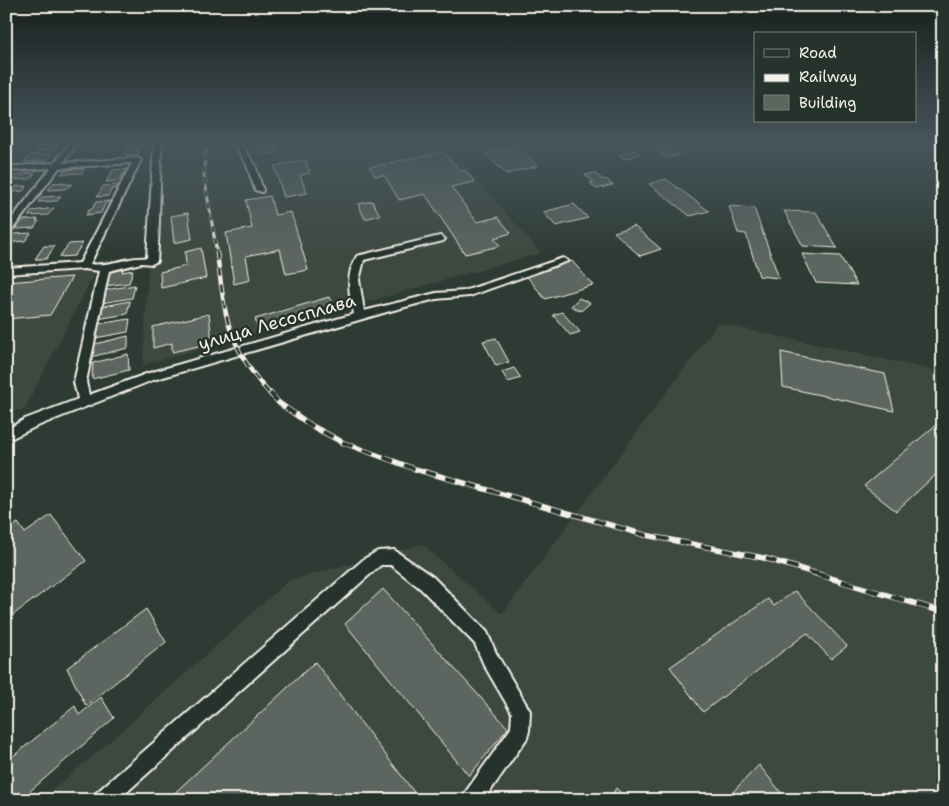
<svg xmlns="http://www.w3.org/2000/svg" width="949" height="806" font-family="'Shantell Sans',sans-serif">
  <rect width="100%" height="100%" fill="#2e3b34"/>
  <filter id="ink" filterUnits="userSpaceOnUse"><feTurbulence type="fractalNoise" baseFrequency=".02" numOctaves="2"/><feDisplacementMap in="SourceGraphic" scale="10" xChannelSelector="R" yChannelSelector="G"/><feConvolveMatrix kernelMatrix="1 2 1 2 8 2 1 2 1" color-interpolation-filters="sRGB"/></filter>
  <g filter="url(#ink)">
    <g fill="#3c4841">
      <polygon points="155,143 445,143 541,253 143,365"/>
      <polygon points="96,270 24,410 6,411 6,277"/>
      <polygon points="718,323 943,372 943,800 41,800 118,734 288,581 422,544 502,614"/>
    </g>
    <g fill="#5c655e" stroke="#f4f1e8">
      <polygon points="129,143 141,143 137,152 140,152 138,155 126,156 127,154 123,154"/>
      <polygon points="254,143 276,143 279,152 262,155 258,144"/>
      <polygon points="647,143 663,143 679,155 666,158"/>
      <polygon points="58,145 54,150 35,151 39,146"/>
      <polygon points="516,146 538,166 506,174 485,153"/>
      <polygon points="634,150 640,154 625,159 619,155"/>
      <polygon points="444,152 460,171 465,170 475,182 451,187 477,222 498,217 511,233 494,238 500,246 465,254 425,194 399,200 384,175 375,176 369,167"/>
      <polygon points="52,154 46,161 24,162 30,155"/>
      <polygon points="305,160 310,173 300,175 307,193 284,197 274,166"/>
      <polygon points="73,169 84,169 82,173 61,174 64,171"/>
      <polygon points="130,169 127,173 123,174 119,181 106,182 113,170"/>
      <polygon points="24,173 35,173 30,179 11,180 16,175 22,175"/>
      <polygon points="595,173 603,180 606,179 613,185 596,189 590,183 594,182 585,175"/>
      <polygon points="666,179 709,211 690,216 649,184"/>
      <polygon points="64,182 63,184 72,184 65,189 48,190 53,183"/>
      <polygon points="119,185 117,188 112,189 108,196 97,197 103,186"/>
      <polygon points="27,186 23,191 6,192 6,187"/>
      <polygon points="61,196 57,201 38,202 42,197"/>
      <polygon points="270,196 275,215 291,212 308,270 286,274 280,249 246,256 250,280 234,284 226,233 252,228 246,200"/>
      <polygon points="110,201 105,204 101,213 86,215 89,210 92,209 96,202"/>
      <polygon points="372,201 380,215 365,219 358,204"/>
      <polygon points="574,204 588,218 556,226 543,212"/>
      <polygon points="729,206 754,208 779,278 759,276 746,234 738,233"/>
      <polygon points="54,208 48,215 28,216 32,211"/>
      <polygon points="784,211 816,212 837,248 803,246"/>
      <polygon points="188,213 192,239 174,243 171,216"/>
      <polygon points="38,219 36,221 39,221 34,228 16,229 23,220"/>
      <polygon points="634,226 661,249 640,256 614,232"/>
      <polygon points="31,233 25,241 6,243 6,240 9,240 14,234"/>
      <polygon points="83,243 74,256 59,257 69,244"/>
      <polygon points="44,246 55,246 46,259 35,259"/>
      <polygon points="201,248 206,278 161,288 160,272 186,266 185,252"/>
      <polygon points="802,254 840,256 857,285 816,283"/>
      <polygon points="572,261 593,285 545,299 525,274"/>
      <polygon points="124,267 122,272 133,270 129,283 104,286 111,268"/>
      <polygon points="72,277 50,315 6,319 6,282"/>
      <polygon points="135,285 132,298 101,303 105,290"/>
      <polygon points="329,297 334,306 258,329 255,319"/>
      <polygon points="579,298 590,303 581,311 571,306"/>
      <polygon points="130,301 127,314 97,319 99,307"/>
      <polygon points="562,312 580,332 570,335 553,315"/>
      <polygon points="209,314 212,343 172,352 172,343 153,348 153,327"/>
      <polygon points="130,319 128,332 95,338 98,324"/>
      <polygon points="128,336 128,348 90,357 91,345"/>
      <polygon points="496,338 509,362 496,366 483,341"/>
      <polygon points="781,352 885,374 894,411 783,387"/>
      <polygon points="128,354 129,370 92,379 93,363"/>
      <polygon points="514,368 521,378 508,382 502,372"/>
      <polygon points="943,419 943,468 896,511 864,486"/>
      <polygon points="51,515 86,561 6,620 6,531 18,523 25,533"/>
      <polygon points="383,589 508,728 469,776 345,624"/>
      <polygon points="795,591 847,646 831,659 807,633 703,712 670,667 768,599 774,606"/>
      <polygon points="146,609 166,642 86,706 67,668"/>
      <polygon points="315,662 420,800 167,800"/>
      <polygon points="101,697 114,718 20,800 6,800 6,762 75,706 79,715"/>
      <polygon points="759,765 787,800 725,800"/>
      <polygon points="616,788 628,800 609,800"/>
    </g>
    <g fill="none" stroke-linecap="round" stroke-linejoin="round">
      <defs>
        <g id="minor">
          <path d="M70,143H77L63,163L137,158L141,160L90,264C112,267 127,256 147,258L154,143H162C159,183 160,222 157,261L152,264L141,263L109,271L86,382L89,395L149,373L354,314C349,294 345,275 357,256L440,236L445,239L443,241L364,260L359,280L364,311L436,293L464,291L563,258L568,261L469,296L436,299L390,311L153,380L35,427L6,441V430L25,419L78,399L74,382L99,271L84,269L6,274V268L80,263L132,163L59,168L9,234L6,235V226L51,168L6,171V167L54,163Z"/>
          <polygon points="234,143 241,143 255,165 263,190 262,192 255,190 247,165"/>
          <polygon points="394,550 433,577 487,632 496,653 530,711 529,731 527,738 484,800 462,800 465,793 511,728 512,713 484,665 475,644 421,589 391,565 381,565 376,569 118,800 93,800 96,793 364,559 378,551"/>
        </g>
      </defs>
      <use href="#minor" stroke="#f4f1e8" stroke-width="4"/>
      <use href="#minor" fill="#26332d" fill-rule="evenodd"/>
      <defs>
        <polyline id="rail-far3" points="206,143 204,175 217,254"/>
        <path id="rail-far2" d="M217,253C220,275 222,300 228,322C235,348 252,375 271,395"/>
        <polyline id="rail-far1" points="270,393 279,403 312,426 344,443 415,469 645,535 764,558 821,575"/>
        <polyline id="rail" points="817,574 943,612"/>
      </defs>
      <use href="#rail-far3" stroke="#f4f1e8" stroke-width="3"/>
      <use href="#rail-far2" stroke="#f4f1e8" stroke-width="4.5"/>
      <use href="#rail-far1" stroke="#f4f1e8" stroke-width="5.5"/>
      <use href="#rail" stroke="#f4f1e8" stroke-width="6"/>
      <use href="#rail-far3" stroke="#26332d" stroke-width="2" stroke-dasharray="6" stroke-linecap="butt"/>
      <use href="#rail-far2" stroke="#26332d" stroke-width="2.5" stroke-dasharray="8" stroke-linecap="butt"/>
      <use href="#rail-far1" stroke="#26332d" stroke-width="4" stroke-dasharray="11" stroke-linecap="butt"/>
      <use href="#rail" stroke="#26332d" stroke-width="4.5" stroke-dasharray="13" stroke-linecap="butt"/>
    </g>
  </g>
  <linearGradient id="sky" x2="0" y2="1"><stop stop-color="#19201d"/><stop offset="0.56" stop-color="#46555c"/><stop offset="1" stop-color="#46555c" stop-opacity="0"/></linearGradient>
  <rect width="949" height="256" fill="url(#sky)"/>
  <g text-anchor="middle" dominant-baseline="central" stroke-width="5" stroke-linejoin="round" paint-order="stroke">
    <g font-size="18" fill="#f4f1e8" stroke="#26332d">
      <text transform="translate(277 322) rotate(-16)">улица Лесосплава</text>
    </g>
  </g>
  <rect width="949" height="806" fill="none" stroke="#26332d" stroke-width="25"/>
  <rect x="12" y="12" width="924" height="781" fill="none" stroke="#f4f1e8" stroke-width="2" filter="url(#ink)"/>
  <rect x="754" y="32" width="162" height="90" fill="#26332d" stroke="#787f78"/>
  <rect x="764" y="49" width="25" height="8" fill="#26332d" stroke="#787f78"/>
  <text x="799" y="58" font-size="15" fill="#f4f1e8">Road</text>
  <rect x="764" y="74" width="25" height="8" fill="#f4f1e8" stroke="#787f78"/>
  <text x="799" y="82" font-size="15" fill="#f4f1e8">Railway</text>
  <rect x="764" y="95" width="25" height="15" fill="#5c655e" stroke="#787f78"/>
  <text x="799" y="108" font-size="15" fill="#f4f1e8">Building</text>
</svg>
